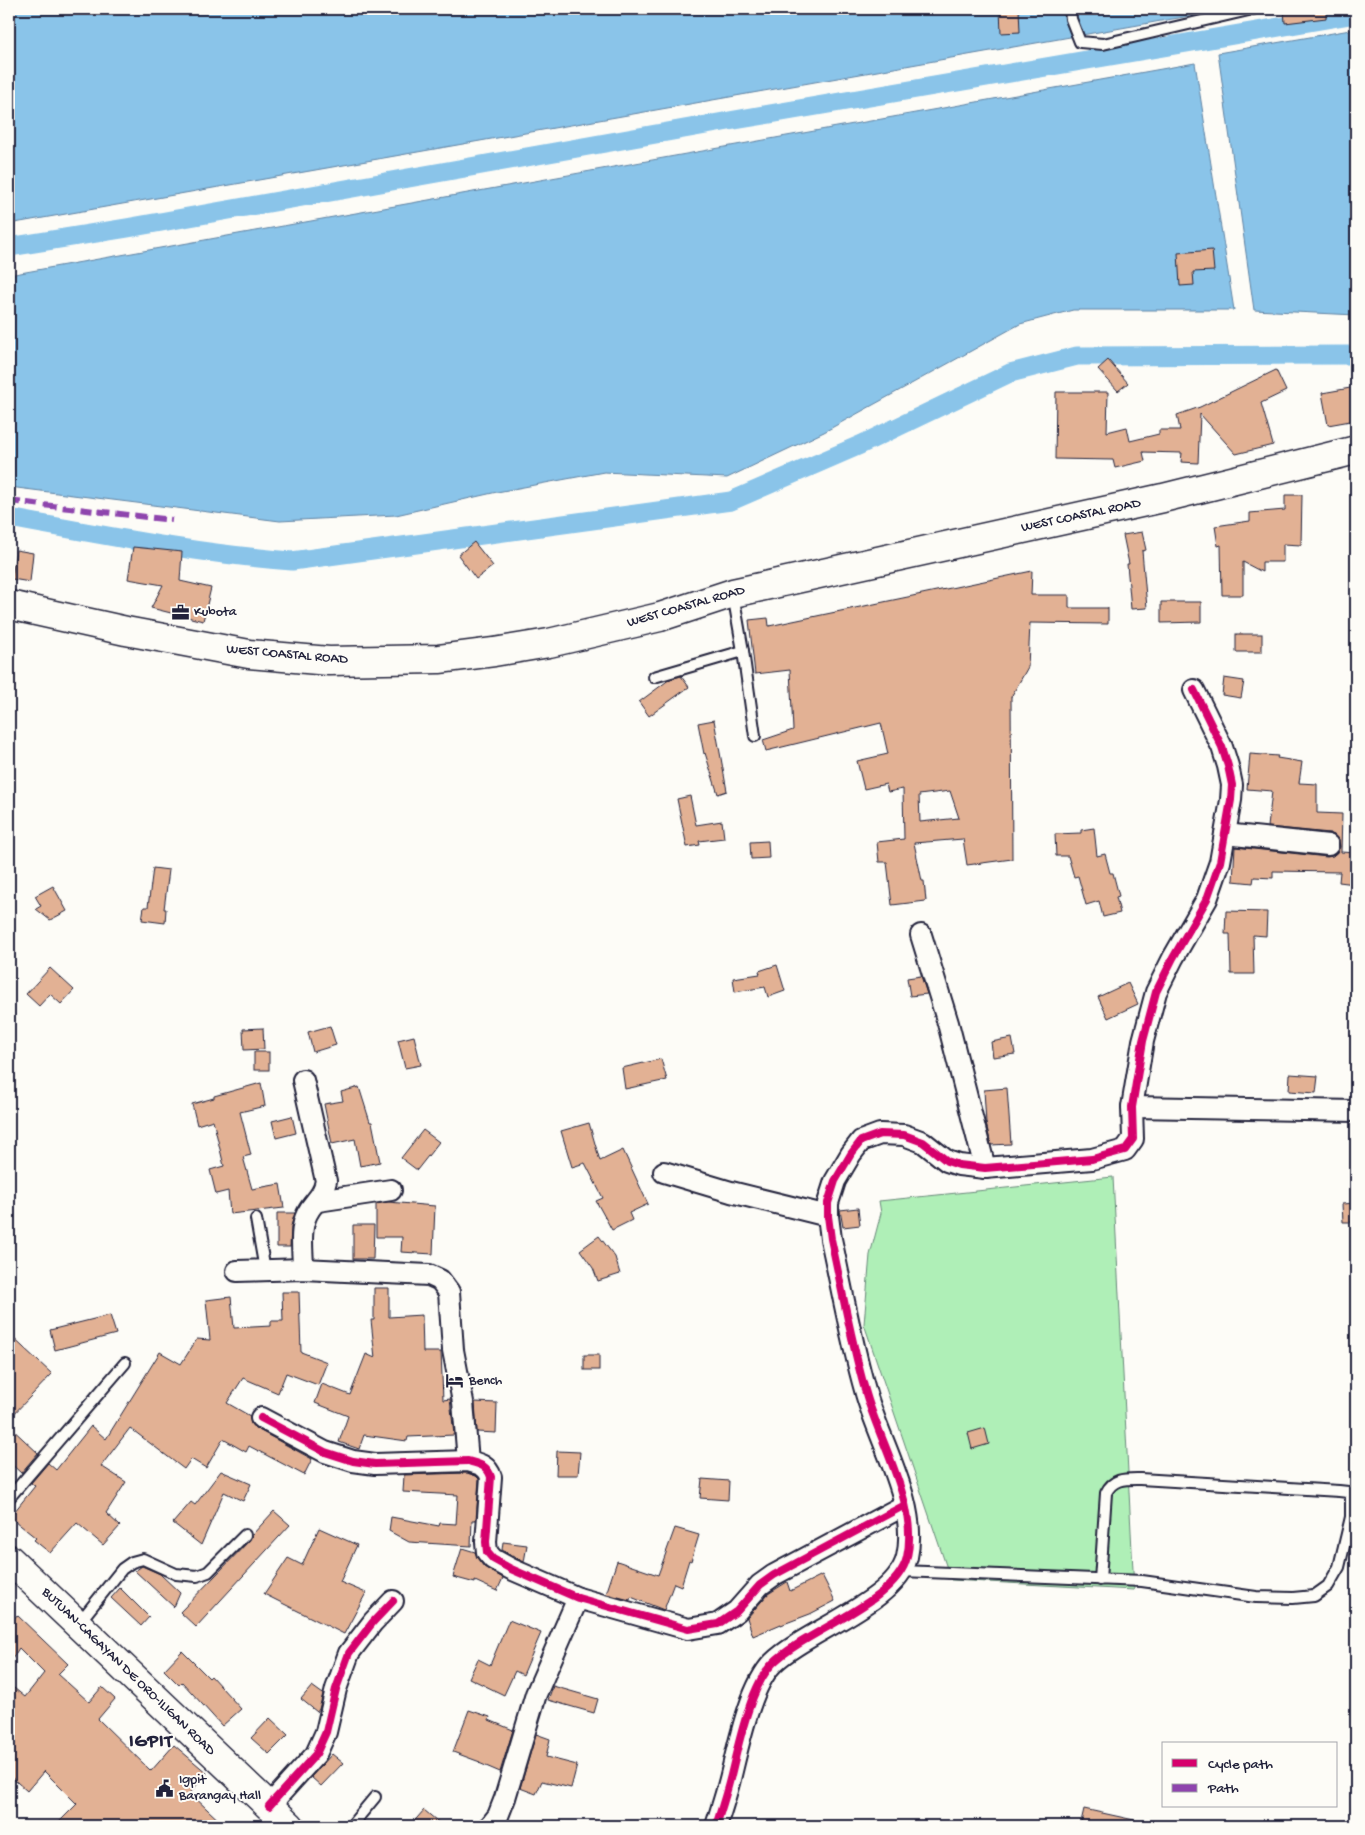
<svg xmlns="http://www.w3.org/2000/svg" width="1365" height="1835" font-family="'Gochi Hand',sans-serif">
  <rect width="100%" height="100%" fill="#fdfcf7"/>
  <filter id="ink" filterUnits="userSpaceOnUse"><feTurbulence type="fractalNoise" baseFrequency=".02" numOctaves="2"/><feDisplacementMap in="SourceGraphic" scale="10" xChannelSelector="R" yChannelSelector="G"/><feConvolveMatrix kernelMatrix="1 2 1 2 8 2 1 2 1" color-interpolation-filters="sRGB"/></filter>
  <g filter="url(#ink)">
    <polygon fill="#afefb7" stroke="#688879" points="1113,1177 1134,1590 951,1580 864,1324 870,1255 881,1213 879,1201"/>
    <g fill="#8ac4e9" stroke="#6083a3">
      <polygon points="9,9 1194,9 1195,15 9,224"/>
      <polygon points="1356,29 1356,315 1254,310 1218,53"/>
      <polygon points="1195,63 1234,310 1073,310 1020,324 824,432 727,478 604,472 497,492 396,515 280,521 9,487 9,275"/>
    </g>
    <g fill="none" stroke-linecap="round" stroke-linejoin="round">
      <g stroke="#8ac4e9" stroke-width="19">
        <polyline points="9,247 127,228 729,121 1356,14"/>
        <path d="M9,518C103,535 197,554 292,561L731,501L860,445L1010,373L1077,356L1356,355"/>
      </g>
    </g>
    <g fill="#e2b194" stroke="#22223b" fill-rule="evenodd">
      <polygon points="1000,9 1019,9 1020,32 1001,33"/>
      <polygon points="1284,9 1326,9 1326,18 1285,23"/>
      <polygon points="1212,250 1214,271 1193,272 1194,285 1180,286 1178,253"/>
      <polygon points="1108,360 1128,383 1118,391 1098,369"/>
      <polygon points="1276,370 1286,391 1261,403 1273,445 1236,454 1200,414 1198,463 1181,462 1182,453 1143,452 1145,461 1115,468 1113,460 1055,459 1056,392 1108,392 1107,432 1127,427 1130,441 1159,434 1159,430 1180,430 1177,415 1200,407"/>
      <polygon points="1356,387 1356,420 1328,425 1322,393"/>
      <polygon points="1285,495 1302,495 1301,545 1283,544 1283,562 1262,562 1262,572 1243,562 1243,595 1222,595 1221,545 1218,546 1215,526 1250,521 1250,513 1285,510"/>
      <polygon points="1142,532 1146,550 1142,551 1147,608 1131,609 1127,564 1129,564 1123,535"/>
      <polygon points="474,542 493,566 476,579 458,555"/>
      <polygon points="133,547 182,552 180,581 211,588 203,621 151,608 163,585 128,579"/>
      <polygon points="16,550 33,553 30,582 12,579"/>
      <path d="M1032,571L1031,595H1069V608H1108V624L1030,623L1028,667L1011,697L1012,859L967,865L963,839L914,843L922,881H924L926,901L892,905L887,862H879L877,842L904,839L903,789L888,792L886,784L864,789L857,761L888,754L881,723L766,751L763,740L793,730L790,670L755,674L749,620L768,618L769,626ZM950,791L959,818L920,822L919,795Z"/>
      <polygon points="1161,602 1201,602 1201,622 1161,623"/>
      <rect x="1236" y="634" width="26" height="18"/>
      <polygon points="681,676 689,687 649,716 639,702 670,679"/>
      <polygon points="1224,678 1244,681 1241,698 1222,695"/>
      <polygon points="714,720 727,791 718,794 705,753 704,754 698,723"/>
      <polygon points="1250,754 1278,756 1277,758 1302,762 1299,783 1317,784 1317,813 1342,814 1341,852 1356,853 1355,884 1339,882 1340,872 1273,871 1273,878 1254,877 1253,883 1233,881 1235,847 1327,857 1333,856 1337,852 1340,847 1339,840 1335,836 1330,833 1268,827 1272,791 1247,789"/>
      <polygon points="690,796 696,825 722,821 724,838 699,841 700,845 687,847 677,799"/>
      <polygon points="1094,828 1097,856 1105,854 1110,873 1113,873 1119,896 1116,897 1120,913 1103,917 1099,901 1086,905 1078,876 1074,877 1068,856 1056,856 1055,834 1081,833 1081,830"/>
      <polygon points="768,841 769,858 751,859 750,842"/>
      <polygon points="153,868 169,870 164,909 166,909 165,923 142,920 144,907 148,907"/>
      <polygon points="53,886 67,911 50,920 36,909 41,906 35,896"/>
      <polygon points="1226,911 1267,912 1266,936 1253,935 1254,974 1231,974 1230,934 1225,934"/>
      <polygon points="777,965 785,991 768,997 765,987 735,992 733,978 760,974 759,971"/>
      <polygon points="50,968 74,990 61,1004 50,994 39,1006 26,994"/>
      <polygon points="921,976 927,994 910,996 907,978"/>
      <polygon points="1128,983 1138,1004 1108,1018 1098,997"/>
      <polygon points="330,1026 336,1045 313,1052 308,1032"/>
      <polygon points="263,1028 264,1049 244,1050 243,1029"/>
      <polygon points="414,1036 421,1065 405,1068 398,1040"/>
      <polygon points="1012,1038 1015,1054 993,1057 991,1042"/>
      <rect x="254" y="1052" width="15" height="18"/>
      <polygon points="661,1059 667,1080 625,1089 622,1068"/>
      <polygon points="1290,1074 1318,1076 1316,1093 1289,1091"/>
      <polygon points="261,1083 265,1106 240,1112 251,1155 243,1157 252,1189 280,1184 284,1208 230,1214 228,1191 216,1194 210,1170 224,1166 213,1120 197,1125 192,1104 214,1098 214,1096"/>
      <polygon points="359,1087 370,1122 372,1122 380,1162 360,1166 355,1139 332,1144 324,1104 343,1101 341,1092"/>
      <polygon points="1007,1088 1011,1144 991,1145 986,1123 984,1090"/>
      <polygon points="292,1116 296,1133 276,1138 272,1121"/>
      <polygon points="589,1123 600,1161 623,1150 648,1204 629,1213 632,1220 612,1230 596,1201 603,1198 585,1163 572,1167 561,1131"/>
      <polygon points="423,1130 439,1142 417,1170 401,1158"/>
      <polygon points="388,1202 435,1206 433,1254 401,1252 402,1237 376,1237 376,1204"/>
      <polygon points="1356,1203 1356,1222 1343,1222 1342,1204"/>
      <polygon points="858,1208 860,1225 843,1227 840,1210"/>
      <polygon points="277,1213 295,1213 291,1226 290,1247 277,1247"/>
      <polygon points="353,1225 374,1225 373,1259 353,1259"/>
      <polygon points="599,1236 615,1257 620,1274 598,1281 593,1268 580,1250"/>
      <polygon points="374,1288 389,1288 389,1317 422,1315 423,1352 441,1352 443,1400 450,1399 454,1435 408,1437 407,1441 364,1435 359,1449 339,1442 348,1416 315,1403 322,1384 350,1395 366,1354 375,1358 371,1320 374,1320"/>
      <polygon points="282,1292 299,1292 301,1352 327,1362 318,1385 286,1373 278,1393 243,1378 227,1403 250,1416 251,1424 255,1428 312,1459 304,1475 249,1446 246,1452 223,1439 206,1468 191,1459 184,1469 130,1428 101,1466 126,1482 106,1513 120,1526 103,1545 77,1523 50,1553 34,1540 36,1538 10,1517 35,1486 31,1483 48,1463 56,1470 91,1426 106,1439 160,1352 181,1364 197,1339 210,1340 206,1300 231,1297 234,1328 271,1326 271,1321 283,1321"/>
      <polygon points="110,1315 116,1334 55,1350 50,1330"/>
      <polygon points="9,1334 52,1374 9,1419"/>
      <rect x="584" y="1355" width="15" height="15"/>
      <polygon points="475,1402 497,1403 496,1433 477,1432"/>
      <polygon points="9,1426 38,1453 21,1473 9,1462"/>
      <polygon points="985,1428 989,1444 972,1449 968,1433"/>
      <polygon points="557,1451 580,1452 578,1475 556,1475"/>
      <polygon points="221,1471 251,1484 243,1501 224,1492 201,1545 173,1523 191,1502 195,1505"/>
      <polygon points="467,1473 476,1476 479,1479 476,1520 472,1520 471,1546 409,1542 389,1531 391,1517 439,1526 440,1523 456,1524 458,1495 403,1492 404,1475"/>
      <polygon points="702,1479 729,1481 728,1500 700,1498"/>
      <polygon points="274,1511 290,1525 196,1627 180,1612 250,1540 252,1535"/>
      <polygon points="319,1528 357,1545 340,1582 366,1593 344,1634 264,1594 288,1558 302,1565"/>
      <polygon points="675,1528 699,1535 691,1561 689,1560 681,1586 674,1583 664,1610 631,1597 630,1600 606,1594 617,1561 658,1575"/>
      <polygon points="503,1542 527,1545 524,1562 502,1550"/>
      <polygon points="462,1548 475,1552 478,1559 484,1567 503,1578 497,1591 475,1581 475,1583 453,1577"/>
      <polygon points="142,1566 160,1574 180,1593 174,1607 135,1571"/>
      <polygon points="822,1575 835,1601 810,1614 781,1625 781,1624 753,1636 747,1618 768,1594 787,1582 790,1591"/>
      <polygon points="120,1588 149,1617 141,1626 111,1598"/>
      <polygon points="17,1615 68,1664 58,1674 89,1702 102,1687 115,1699 98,1719 151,1771 174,1745 207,1773 190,1793 225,1826 55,1826 77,1804 44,1771 27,1791 9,1775 9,1684 25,1697 44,1673 19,1648 9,1664 9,1625"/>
      <polygon points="509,1620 541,1633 523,1675 515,1671 504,1695 469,1678 478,1659 490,1665"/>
      <polygon points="182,1651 209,1678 211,1676 241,1709 222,1726 182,1682 179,1685 164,1670"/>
      <polygon points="312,1686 323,1694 319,1709 317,1712 301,1699"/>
      <polygon points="553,1686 598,1699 594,1713 548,1700"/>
      <polygon points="469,1710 490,1717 489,1720 513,1730 500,1772 479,1763 480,1762 453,1752"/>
      <polygon points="270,1718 288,1735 269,1754 251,1738"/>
      <polygon points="536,1734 550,1739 546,1757 577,1765 571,1788 542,1781 536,1794 520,1788"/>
      <polygon points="332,1754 343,1763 321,1786 311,1777"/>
      <polygon points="1084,1809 1134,1820 1133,1826 1080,1826"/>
      <polygon points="424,1810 443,1826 410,1826"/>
    </g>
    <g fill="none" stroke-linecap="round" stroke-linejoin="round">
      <defs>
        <g id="service">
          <polyline points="1070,9 1071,19 1080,42 1103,44 1253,9"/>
          <polyline points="733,594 743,651 755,736"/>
          <polyline points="654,677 743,651"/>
          <polyline points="256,1219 265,1270"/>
          <polyline points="9,1498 125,1363"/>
          <path d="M902,1571L1142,1581L1256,1597L1293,1598L1314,1596L1328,1586L1339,1567L1351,1517V1495L1348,1492L1339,1491L1140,1479C1125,1479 1113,1478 1106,1493L1100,1580"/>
          <polyline points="78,1624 122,1569 132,1562 143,1559 176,1574 197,1576 208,1572 245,1535"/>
          <polyline points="351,1826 375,1797"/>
        </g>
        <g id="minor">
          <polyline points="1225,834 1328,845"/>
          <polyline points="921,935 948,1023 985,1168"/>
          <path d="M303,1080L326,1181C322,1199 314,1200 307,1214C299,1230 303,1252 303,1269"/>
          <polyline points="1132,1107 1356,1111"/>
          <polyline points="664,1172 731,1192 828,1216"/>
          <polyline points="318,1201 391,1190"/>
          <polyline points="237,1271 303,1269 429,1275 440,1280 449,1292 453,1350 463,1402 468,1461"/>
          <path d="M261,1418L325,1452L353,1461L375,1464L468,1461C479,1464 487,1465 491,1477L486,1542L487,1552L493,1559L511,1569L578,1598L688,1629L718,1624L737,1611L760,1585L774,1575L905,1505"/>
          <polyline points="269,1806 316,1754 326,1732 336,1689 349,1653 373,1622 393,1601"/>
          <polyline points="490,1826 498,1816 505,1798 536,1694 578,1598"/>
          <path d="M716,1826C721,1810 726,1795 730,1779C738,1747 750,1686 773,1663C805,1631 897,1602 907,1557C919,1504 878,1440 865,1390C851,1341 842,1289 831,1239L828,1216V1203L835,1181L851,1154L861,1141L880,1134L904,1135L923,1142L947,1161L959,1165L985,1168L1092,1159L1125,1150L1133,1139L1132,1107L1143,1041L1156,992L1173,958L1207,899L1220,862L1231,800L1232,785L1228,766L1222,747L1194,690"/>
        </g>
        <polyline id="primary" points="9,605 126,631 249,654 329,661 439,659 494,652 549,643 660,617 733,593 1163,498 1356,450"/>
        <polyline id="trunk" points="9,1559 290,1826"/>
      </defs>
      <use href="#service" stroke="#22223b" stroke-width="14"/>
      <use href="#minor" stroke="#22223b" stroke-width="24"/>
      <use href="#primary" stroke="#22223b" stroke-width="31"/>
      <use href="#trunk" stroke="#22223b" stroke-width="31"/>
      <use href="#service" stroke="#fdfcf7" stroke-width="10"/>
      <use href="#minor" stroke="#fdfcf7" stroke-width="20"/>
      <use href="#primary" stroke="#fdfcf7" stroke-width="28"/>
      <use href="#trunk" stroke="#fdfcf7" stroke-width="28"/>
      <polyline stroke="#8e44ad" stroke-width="6" stroke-dasharray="12 6" stroke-linecap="butt" points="9,501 172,520"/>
      <defs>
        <g id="cycleway">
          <path d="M261,1418L325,1452L353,1461L375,1464L468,1461C479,1464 487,1465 491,1477L486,1542L487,1552L493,1559L511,1569L578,1598L688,1629L718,1624L737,1611L760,1585L774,1575L905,1505"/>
          <polyline points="269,1806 316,1754 326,1732 336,1689 349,1653 373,1622 393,1601"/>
          <path d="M716,1826C721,1810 726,1795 730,1779C738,1747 750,1686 773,1663C805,1631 897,1602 907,1557C919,1504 878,1440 865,1390C851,1341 842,1289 831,1239L828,1216V1203L835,1181L851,1154L861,1141L880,1134L904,1135L923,1142L947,1161L959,1165L985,1168L1092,1159L1125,1150L1133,1139L1132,1107L1143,1041L1156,992L1173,958L1207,899L1220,862L1231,800L1232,785L1228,766L1222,747L1194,690"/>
        </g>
      </defs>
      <use href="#cycleway" stroke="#fdfcf7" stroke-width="11"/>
      <use href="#cycleway" stroke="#d6006c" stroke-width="8"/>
    </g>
  </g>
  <defs>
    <symbol id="office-bare" viewBox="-9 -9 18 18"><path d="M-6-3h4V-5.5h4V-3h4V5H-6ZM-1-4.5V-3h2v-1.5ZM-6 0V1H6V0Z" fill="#22223b" stroke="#fdfcf7" stroke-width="2.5" paint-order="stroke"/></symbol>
    <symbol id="hotel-bare" viewBox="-9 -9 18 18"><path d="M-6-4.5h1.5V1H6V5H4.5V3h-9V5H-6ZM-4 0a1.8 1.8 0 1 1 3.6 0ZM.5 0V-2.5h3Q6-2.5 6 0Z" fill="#22223b" stroke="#fdfcf7" stroke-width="2.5" paint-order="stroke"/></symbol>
    <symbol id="civic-bare" viewBox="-9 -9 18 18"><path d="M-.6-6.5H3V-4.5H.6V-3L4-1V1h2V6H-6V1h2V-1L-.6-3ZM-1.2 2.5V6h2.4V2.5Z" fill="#22223b" stroke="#fdfcf7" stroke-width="2.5" paint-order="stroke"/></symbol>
  </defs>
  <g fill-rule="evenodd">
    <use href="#office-bare" x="168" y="600" width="25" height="25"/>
    <use href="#hotel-bare" x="442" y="1368" width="25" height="25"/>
    <use href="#civic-bare" x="152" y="1776" width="25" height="25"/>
  </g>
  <g text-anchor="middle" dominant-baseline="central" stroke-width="4" stroke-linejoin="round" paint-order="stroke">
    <g font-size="14" fill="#22223b" stroke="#fdfcf7">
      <text transform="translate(1081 516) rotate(-12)">WEST COASTAL ROAD</text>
      <text transform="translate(686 607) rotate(-16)">WEST COASTAL ROAD</text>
      <text transform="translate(287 655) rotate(5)">WEST COASTAL ROAD</text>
      <text transform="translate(128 1672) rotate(44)">BUTUAN-CAGAYAN DE ORO-ILIGAN ROAD</text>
    </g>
    <g font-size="14" fill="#22223b" stroke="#fdfcf7" text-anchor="start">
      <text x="194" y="612">Kubota</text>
      <text x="469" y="1381">Bench</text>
      <text x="179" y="1780">Igpit<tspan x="179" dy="16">Barangay Hall</tspan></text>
    </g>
    <g font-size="19" font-weight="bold" letter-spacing="1" fill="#22223b" stroke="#fdfcf7">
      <text x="151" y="1742">IGPIT</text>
    </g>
  </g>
  <rect width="1365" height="1835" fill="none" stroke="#fdfcf7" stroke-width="30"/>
  <rect x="15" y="15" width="1335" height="1805" fill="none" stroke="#22223b" stroke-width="2" filter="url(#ink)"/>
  <rect x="1162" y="1742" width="175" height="65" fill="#fdfcf7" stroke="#a5a5ac"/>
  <rect x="1172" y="1759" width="25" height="8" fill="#d6006c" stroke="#a5a5ac"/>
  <text x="1208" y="1768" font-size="15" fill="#22223b">Cycle path</text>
  <rect x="1172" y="1784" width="25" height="8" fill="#8e44ad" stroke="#a5a5ac"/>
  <text x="1208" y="1792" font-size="15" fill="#22223b">Path</text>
</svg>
